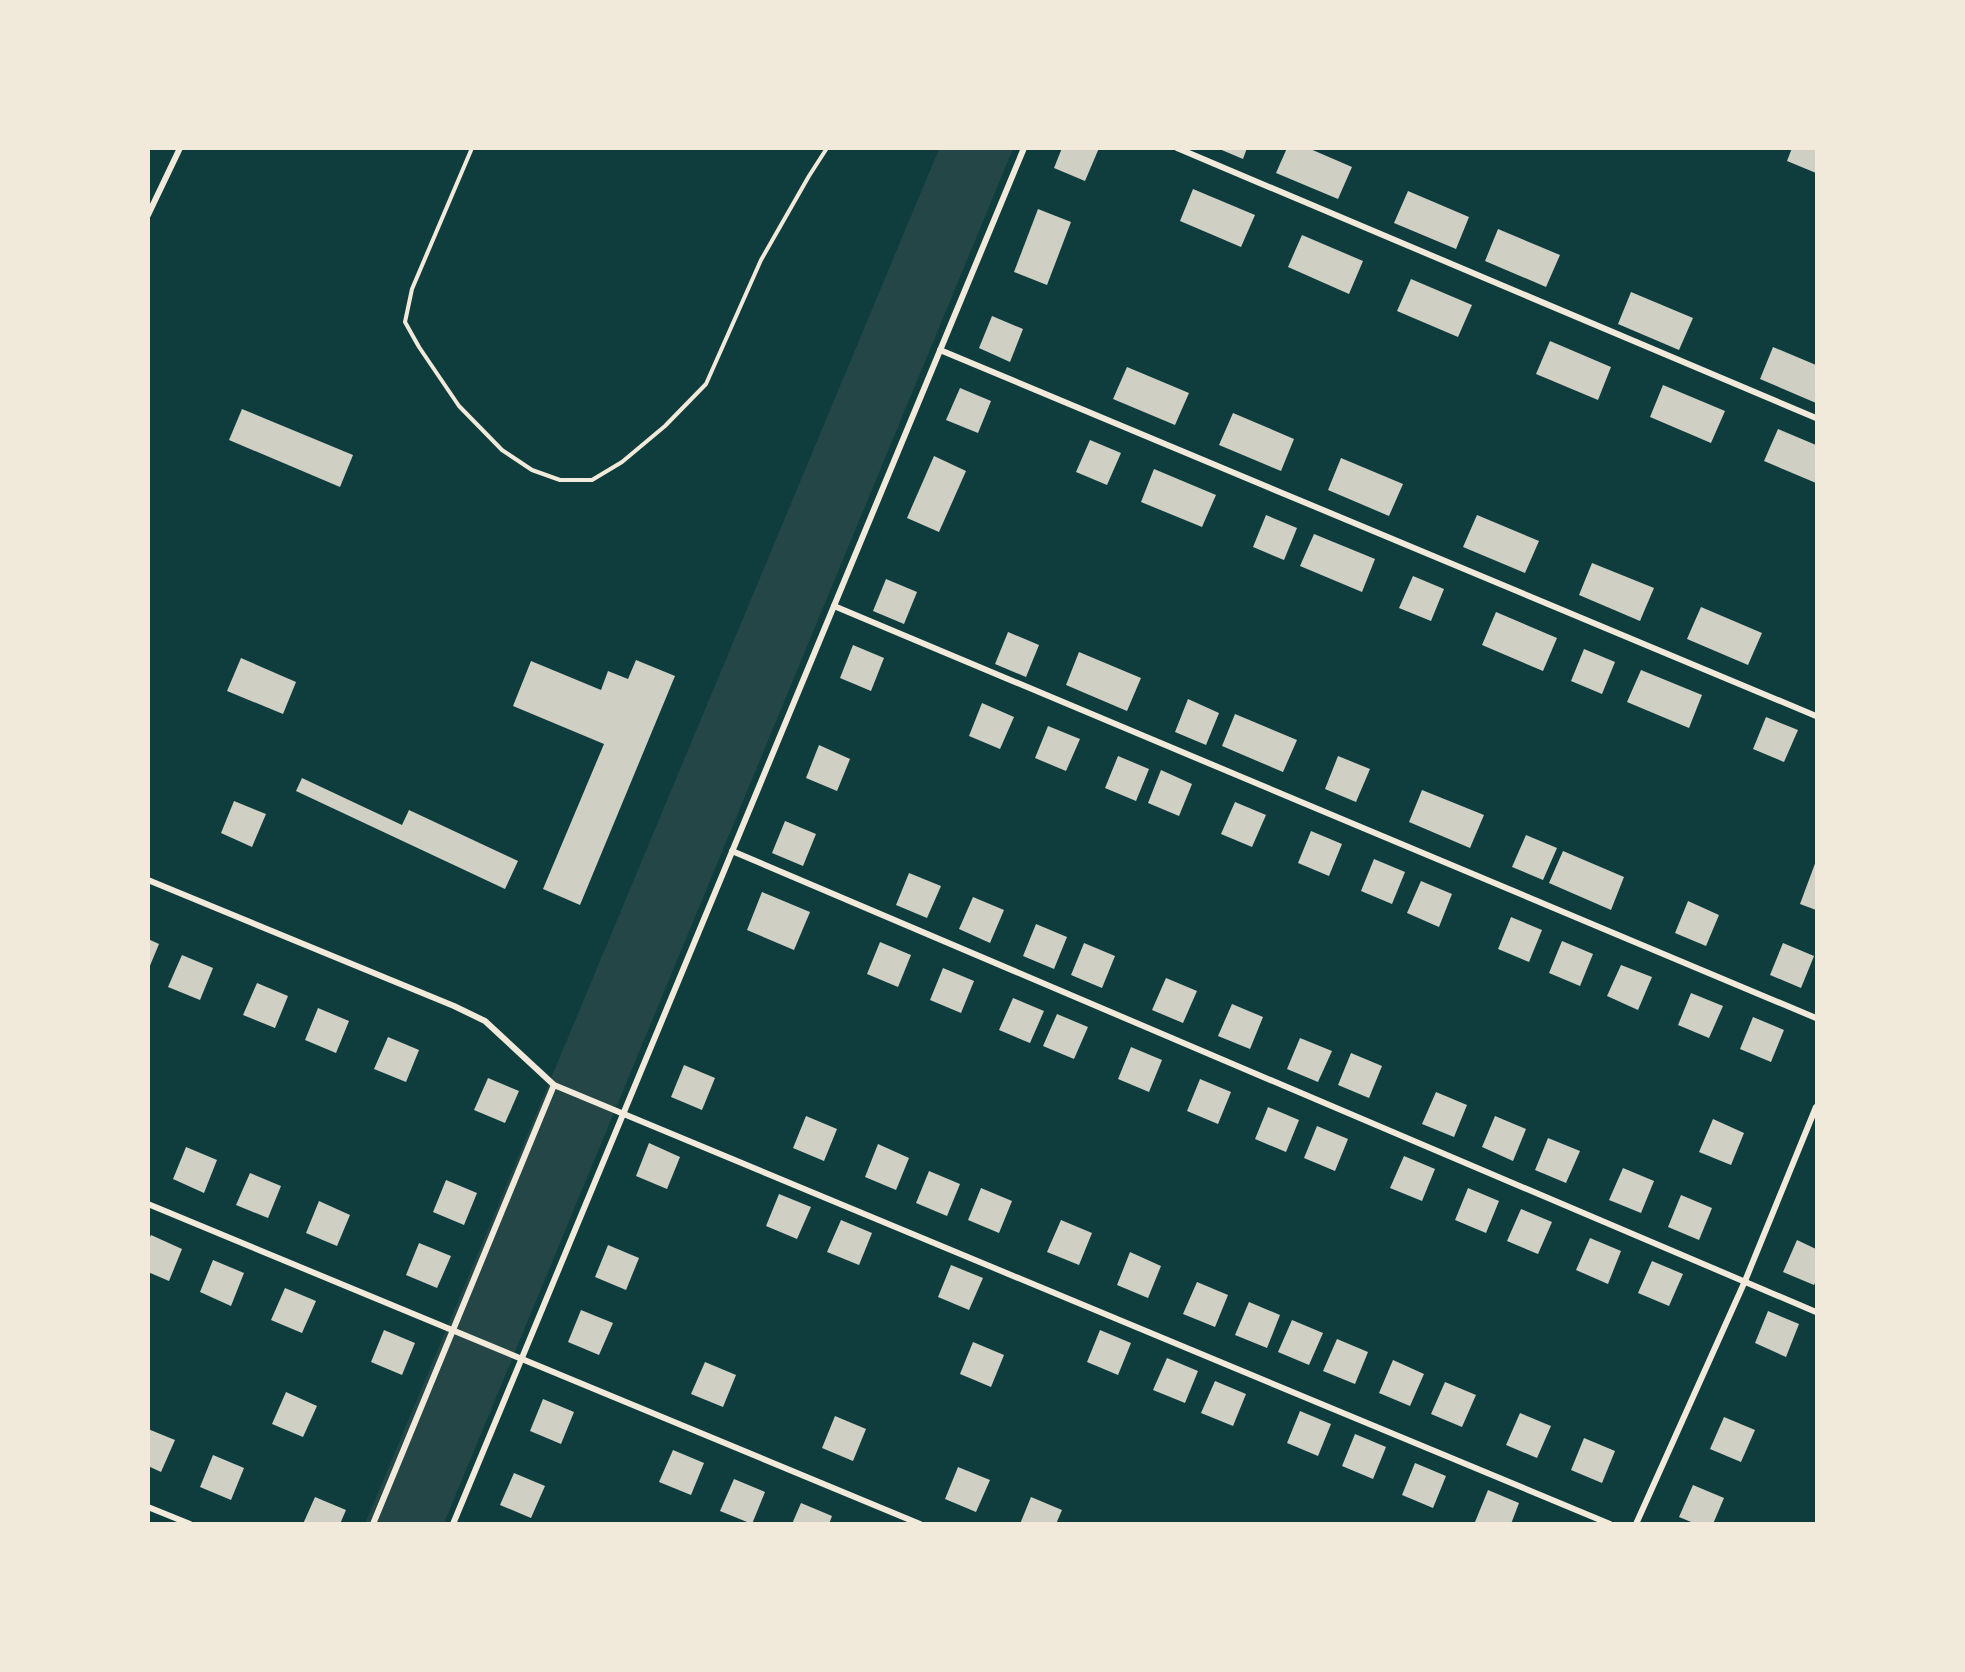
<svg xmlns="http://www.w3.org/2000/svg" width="1965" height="1672" font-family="Rubik,sans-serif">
  <rect width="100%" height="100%" fill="#0f3d3e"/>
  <polygon fill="#244646" points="939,149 1013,149 444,1523 365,1524"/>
  <g fill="#cfcfc3">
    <polygon points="1062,148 1099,148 1085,181 1054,168"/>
    <polygon points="1217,148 1247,148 1243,159"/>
    <polygon points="1287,148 1308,148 1352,167 1338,199 1276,173"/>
    <polygon points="1792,148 1816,148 1816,173 1787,161"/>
    <polygon points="1193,189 1255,215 1241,247 1180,221"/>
    <polygon points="1408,191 1469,217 1456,249 1394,223"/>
    <polygon points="1038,209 1071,222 1047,285 1014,272"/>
    <polygon points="1498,229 1560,255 1546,287 1485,261"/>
    <polygon points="1302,235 1363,261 1349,294 1288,267"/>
    <polygon points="1411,279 1472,305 1458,337 1397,311"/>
    <polygon points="1631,292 1693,318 1679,350 1618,324"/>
    <polygon points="992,316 1023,329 1010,362 979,348"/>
    <polygon points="1550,341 1611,367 1598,400 1536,374"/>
    <polygon points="1773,347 1816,365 1816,403 1760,379"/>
    <polygon points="1127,367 1189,393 1175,425 1113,399"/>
    <polygon points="1663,385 1725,411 1711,443 1650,417"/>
    <polygon points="960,388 991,401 978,433 946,420"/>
    <polygon points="242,409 353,455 340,487 229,440"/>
    <polygon points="1233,413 1294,439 1281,471 1219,445"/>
    <polygon points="1778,429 1816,445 1816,483 1764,461"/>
    <polygon points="1090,440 1121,453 1107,485 1076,472"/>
    <polygon points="934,456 966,471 939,532 907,518"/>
    <polygon points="1341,458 1403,484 1389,516 1328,490"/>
    <polygon points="1154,469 1216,495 1202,527 1141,502"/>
    <polygon points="1266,515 1297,528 1284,560 1253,547"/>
    <polygon points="1477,515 1539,541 1525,573 1463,547"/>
    <polygon points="1314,534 1375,559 1362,592 1300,566"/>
    <polygon points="1592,563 1654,588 1640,621 1579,595"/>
    <polygon points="1413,576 1444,589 1431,621 1399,608"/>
    <polygon points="886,579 917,592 904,624 873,611"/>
    <polygon points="1701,607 1762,633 1748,665 1687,639"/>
    <polygon points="1496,612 1557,638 1543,671 1482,645"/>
    <polygon points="1008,632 1039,645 1026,677 995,664"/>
    <polygon points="853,645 884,658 871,691 840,678"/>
    <polygon points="1584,649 1615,662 1602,694 1571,681"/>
    <polygon points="1079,652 1141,678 1127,711 1066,685"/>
    <polygon points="241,658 296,682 283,714 227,691"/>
    <polygon points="636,660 675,676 580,905 543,889 604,744 513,706 531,661 601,690 608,671 628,679"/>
    <polygon points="1641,670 1702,695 1689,728 1627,702"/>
    <polygon points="1188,699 1219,713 1206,745 1175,732"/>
    <polygon points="982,703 1014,717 1000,749 969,736"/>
    <polygon points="1235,714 1297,740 1283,772 1222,746"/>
    <polygon points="1766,717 1798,730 1784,762 1753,749"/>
    <polygon points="1048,726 1080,739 1066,771 1035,758"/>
    <polygon points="819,745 850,759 837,791 806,778"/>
    <polygon points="1118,756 1149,769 1136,801 1105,788"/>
    <polygon points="1338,756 1370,769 1356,802 1325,789"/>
    <polygon points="1161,770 1192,784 1179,816 1148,803"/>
    <polygon points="302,778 402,825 409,810 518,861 505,889 296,791"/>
    <polygon points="1422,790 1484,815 1470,848 1409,822"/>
    <polygon points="234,801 266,814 252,847 221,833"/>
    <polygon points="1235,802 1266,815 1252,847 1221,834"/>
    <polygon points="785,821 816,834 803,866 772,853"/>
    <polygon points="1311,831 1342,844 1329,876 1298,863"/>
    <polygon points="1526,835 1557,848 1543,880 1512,867"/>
    <polygon points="1563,851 1624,877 1611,910 1549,883"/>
    <polygon points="1374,859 1405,872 1392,904 1361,891"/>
    <polygon points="1816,861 1816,910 1800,904"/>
    <polygon points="909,873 941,886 927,918 896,905"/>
    <polygon points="1421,881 1452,894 1439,927 1407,913"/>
    <polygon points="762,892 810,912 794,950 747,930"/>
    <polygon points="973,897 1004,910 990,943 959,929"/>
    <polygon points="1688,901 1719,915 1706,946 1675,933"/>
    <polygon points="1511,917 1542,930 1529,962 1498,949"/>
    <polygon points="1036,924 1067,937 1054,969 1023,956"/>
    <polygon points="148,939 159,944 149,968 148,968"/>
    <polygon points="1562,941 1593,954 1580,986 1549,973"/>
    <polygon points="880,942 911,955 898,987 867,974"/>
    <polygon points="1084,943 1115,956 1102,988 1071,975"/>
    <polygon points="1783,943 1814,956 1801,988 1770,975"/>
    <polygon points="182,955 213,968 200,1000 168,987"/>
    <polygon points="1621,965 1652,977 1638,1010 1607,996"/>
    <polygon points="943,968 974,981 961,1013 930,1000"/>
    <polygon points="1166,978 1197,991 1183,1023 1152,1010"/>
    <polygon points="257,983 288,996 275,1028 243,1015"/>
    <polygon points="1691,993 1723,1006 1709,1038 1678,1025"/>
    <polygon points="1013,998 1044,1011 1030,1043 999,1030"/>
    <polygon points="1232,1004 1263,1017 1250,1049 1218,1036"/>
    <polygon points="318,1008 349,1021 336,1053 305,1040"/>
    <polygon points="1057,1014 1088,1027 1074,1059 1043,1046"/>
    <polygon points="1753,1017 1784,1030 1771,1062 1740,1049"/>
    <polygon points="388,1037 419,1050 406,1082 374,1069"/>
    <polygon points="1300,1038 1332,1051 1318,1082 1287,1069"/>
    <polygon points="1131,1047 1162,1060 1149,1092 1118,1079"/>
    <polygon points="1351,1053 1382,1066 1369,1098 1338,1085"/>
    <polygon points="684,1065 715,1078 702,1110 671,1097"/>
    <polygon points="488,1078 519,1091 505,1123 474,1110"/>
    <polygon points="1200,1079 1231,1092 1218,1124 1187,1111"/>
    <polygon points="1436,1092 1467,1105 1454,1137 1422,1124"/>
    <polygon points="1268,1107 1299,1120 1286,1152 1255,1139"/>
    <polygon points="806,1116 837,1129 824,1161 793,1148"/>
    <polygon points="1495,1116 1526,1129 1513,1161 1482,1147"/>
    <polygon points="1713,1119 1744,1133 1731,1165 1699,1152"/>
    <polygon points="1317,1126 1348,1139 1335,1171 1304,1158"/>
    <polygon points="1548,1138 1580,1151 1566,1183 1535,1170"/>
    <polygon points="649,1143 680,1157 667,1189 636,1176"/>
    <polygon points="878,1144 909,1158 896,1190 865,1177"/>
    <polygon points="186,1147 217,1160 204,1193 173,1179"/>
    <polygon points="1404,1156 1435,1169 1422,1201 1390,1188"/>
    <polygon points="1623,1168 1654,1181 1641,1213 1609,1200"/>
    <polygon points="929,1171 960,1184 947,1216 916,1203"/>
    <polygon points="250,1173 281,1186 268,1218 236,1205"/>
    <polygon points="446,1180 477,1193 464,1225 433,1212"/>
    <polygon points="981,1188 1012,1201 999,1233 968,1220"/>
    <polygon points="1468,1188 1499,1201 1486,1233 1455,1220"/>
    <polygon points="779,1194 811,1207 797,1239 766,1226"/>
    <polygon points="1681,1195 1712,1208 1699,1240 1668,1227"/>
    <polygon points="319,1201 350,1215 337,1246 306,1233"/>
    <polygon points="1521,1209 1552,1222 1538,1254 1507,1241"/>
    <polygon points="841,1220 872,1233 859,1265 827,1252"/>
    <polygon points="1061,1220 1092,1233 1079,1265 1047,1252"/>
    <polygon points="151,1235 182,1249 169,1281 148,1272 148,1241"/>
    <polygon points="1590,1238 1621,1251 1608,1284 1576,1270"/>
    <polygon points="1797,1240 1816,1249 1816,1281 1814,1285 1783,1272"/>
    <polygon points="419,1243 451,1256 437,1288 406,1275"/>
    <polygon points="608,1245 639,1258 626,1290 595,1277"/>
    <polygon points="1130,1252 1161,1266 1148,1298 1117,1285"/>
    <polygon points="213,1260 244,1273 231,1306 200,1292"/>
    <polygon points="1652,1261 1683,1274 1669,1306 1638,1293"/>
    <polygon points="951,1265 983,1278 969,1310 938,1297"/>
    <polygon points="1197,1282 1228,1295 1215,1327 1183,1314"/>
    <polygon points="285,1288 316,1301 302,1333 271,1320"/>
    <polygon points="1249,1302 1280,1315 1267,1348 1235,1335"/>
    <polygon points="581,1310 613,1323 599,1355 568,1342"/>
    <polygon points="1768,1311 1799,1324 1786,1357 1755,1343"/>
    <polygon points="1292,1320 1323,1333 1309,1365 1278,1352"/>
    <polygon points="384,1330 415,1343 402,1375 371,1362"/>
    <polygon points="1100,1330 1131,1343 1118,1375 1087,1362"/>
    <polygon points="1337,1339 1368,1352 1355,1384 1323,1371"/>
    <polygon points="973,1342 1004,1355 991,1387 960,1374"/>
    <polygon points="1167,1358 1198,1371 1185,1403 1153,1390"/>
    <polygon points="1393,1360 1424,1374 1410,1406 1379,1393"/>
    <polygon points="705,1362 736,1375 723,1407 691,1394"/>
    <polygon points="1215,1381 1246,1394 1233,1426 1201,1413"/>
    <polygon points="1445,1382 1476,1395 1462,1427 1431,1414"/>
    <polygon points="286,1392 317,1406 303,1437 272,1424"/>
    <polygon points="543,1399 574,1412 561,1444 530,1431"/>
    <polygon points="1300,1411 1331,1424 1318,1456 1287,1443"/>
    <polygon points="1520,1413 1551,1426 1537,1458 1506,1445"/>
    <polygon points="835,1416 866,1429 853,1461 822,1448"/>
    <polygon points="1724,1417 1755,1430 1741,1462 1710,1449"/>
    <polygon points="148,1429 175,1440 161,1472 148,1466"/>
    <polygon points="1355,1434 1386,1447 1373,1479 1342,1466"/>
    <polygon points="1584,1438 1615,1451 1602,1483 1571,1470"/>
    <polygon points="673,1450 704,1463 691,1495 659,1482"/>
    <polygon points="213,1455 244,1468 231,1500 200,1487"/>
    <polygon points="1415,1463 1446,1476 1433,1508 1402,1495"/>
    <polygon points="958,1467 990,1480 976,1512 945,1499"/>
    <polygon points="514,1473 545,1486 531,1518 500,1505"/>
    <polygon points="734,1479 765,1492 752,1524 720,1511"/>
    <polygon points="1693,1485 1724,1498 1713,1524 1696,1524 1679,1517"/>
    <polygon points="1488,1490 1519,1503 1511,1524 1475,1522"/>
    <polygon points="315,1497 346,1510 340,1524 303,1524"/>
    <polygon points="1031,1497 1062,1510 1056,1524 1020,1524"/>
    <polygon points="801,1503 832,1516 829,1524 792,1524"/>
  </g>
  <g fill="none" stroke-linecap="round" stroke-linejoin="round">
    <polyline stroke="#f1e9da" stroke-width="4" points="472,148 412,289 405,322 419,347 459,406 502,450 532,470 560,480 592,480 622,462 665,426 706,384 761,260 809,176 827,148"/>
    <g stroke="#f1e9da" stroke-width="6">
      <polyline points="1177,148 1816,418"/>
      <polyline points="148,215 180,148"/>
      <polyline points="940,350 1816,716"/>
      <polyline points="834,606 1816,1018"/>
      <polyline points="732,851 1816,1312"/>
      <polyline points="148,880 454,1006 485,1021 554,1085 1610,1524"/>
      <polyline points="148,1204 920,1524"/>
      <polyline points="148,1507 190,1524"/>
      <polyline points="373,1524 554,1085"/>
      <polyline points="453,1524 1024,148"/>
      <polyline points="1636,1524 1745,1281 1816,1107"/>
    </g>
  </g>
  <rect width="1965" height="1672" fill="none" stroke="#f1e9da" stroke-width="300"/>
</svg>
